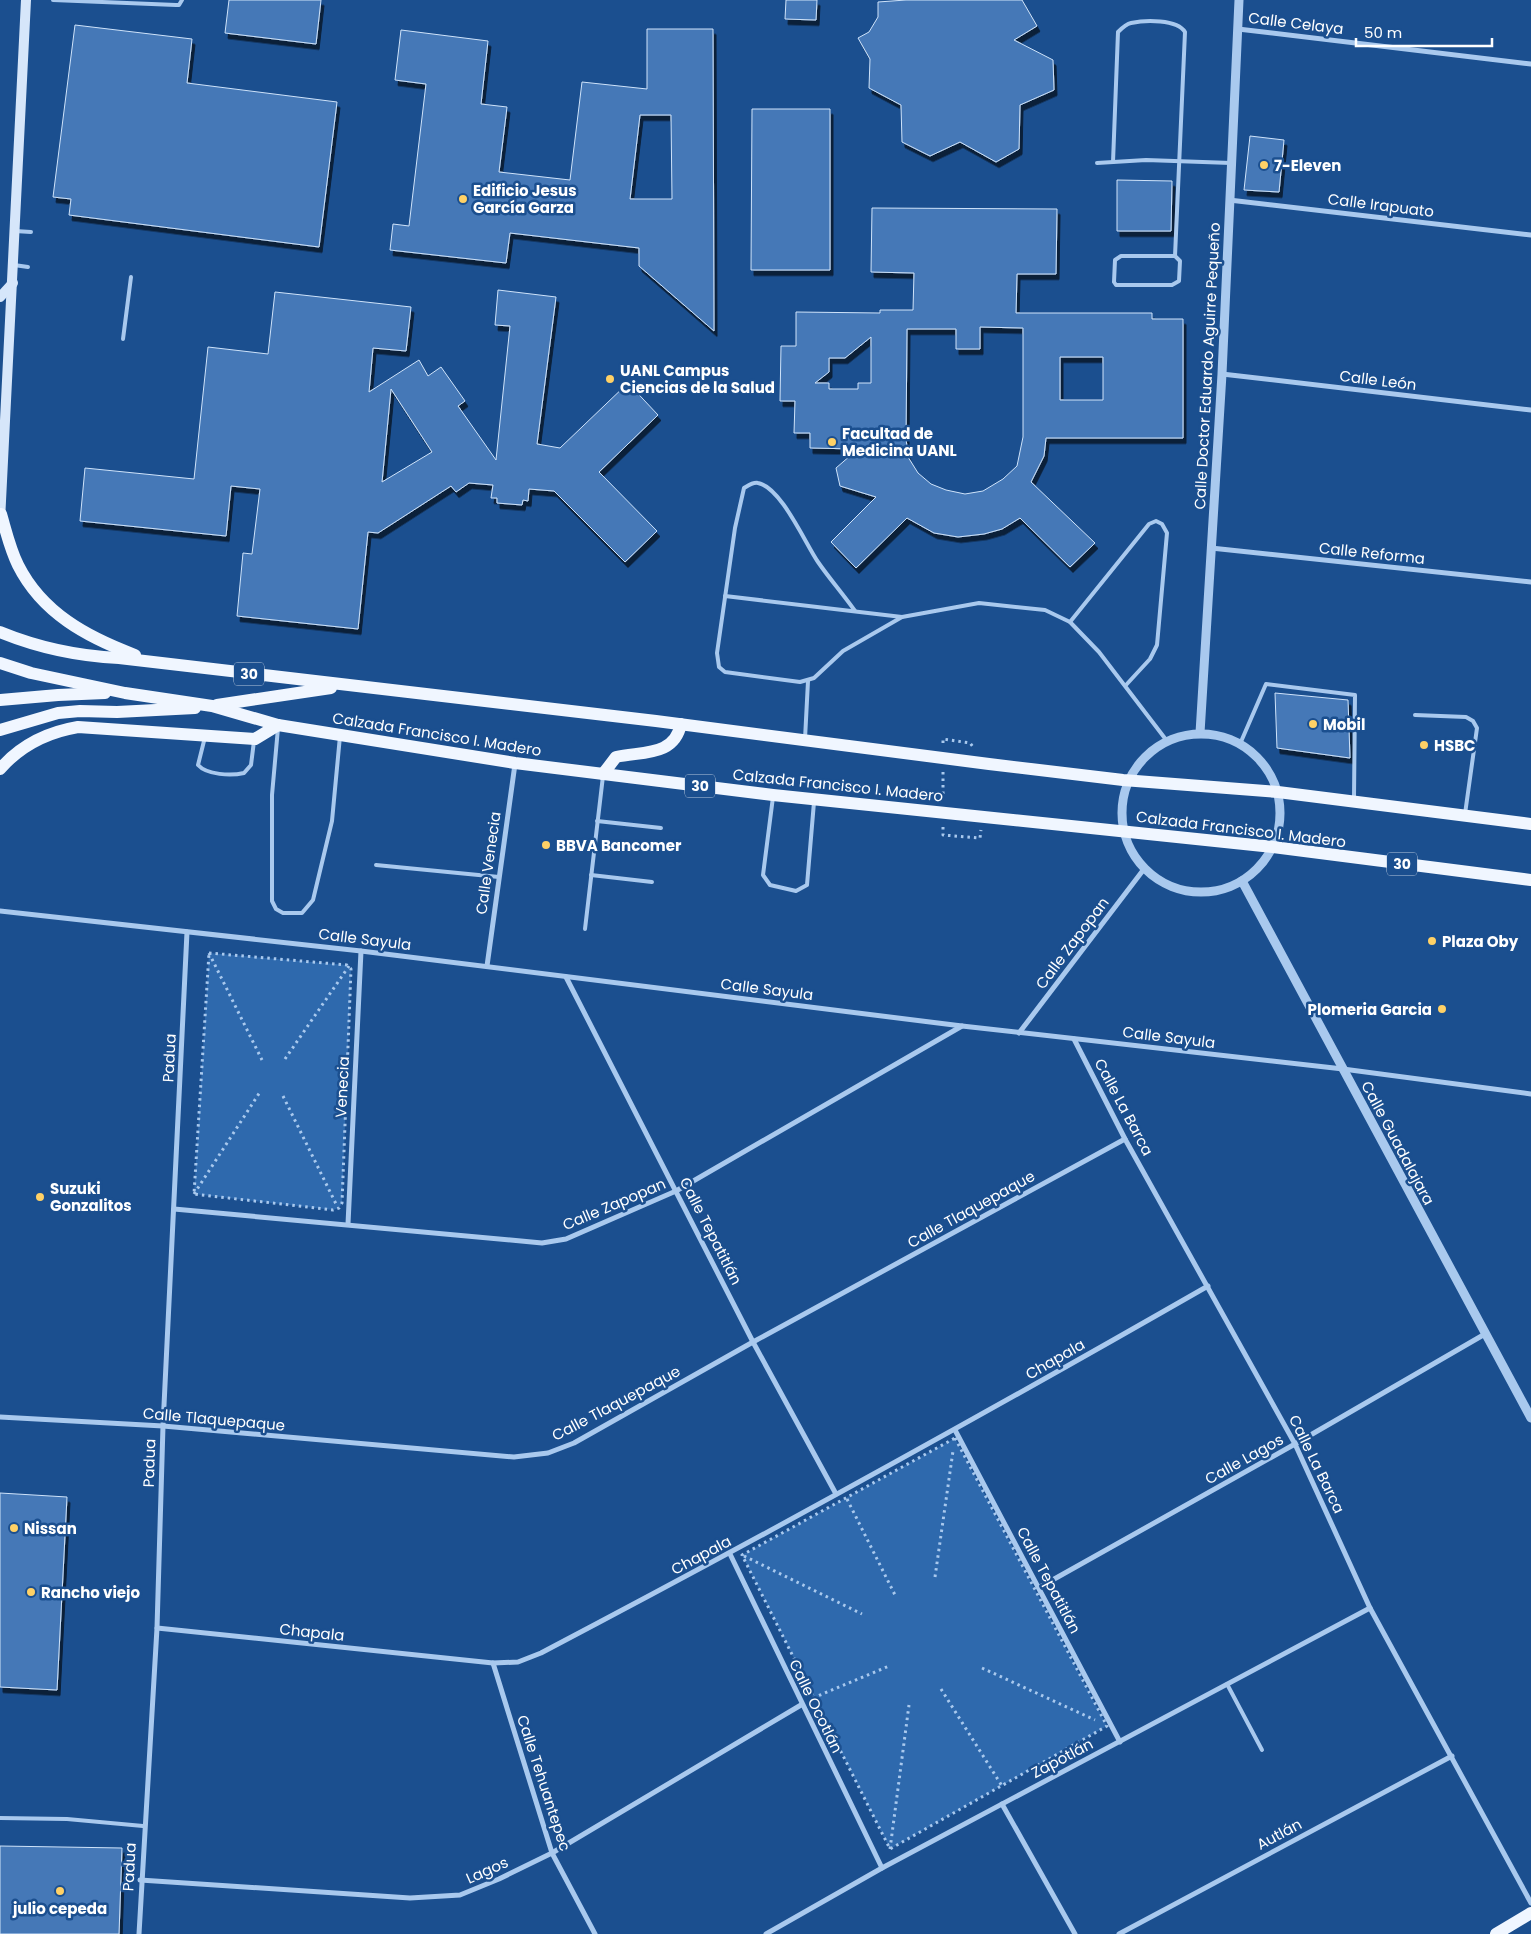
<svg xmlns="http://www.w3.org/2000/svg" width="1531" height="1934" font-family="Poppins,sans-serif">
  <defs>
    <filter id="shadow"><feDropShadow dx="3" dy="5.5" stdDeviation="0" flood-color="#0009"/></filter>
  </defs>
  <rect width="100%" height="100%" fill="#1b4f8f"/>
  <g fill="#2e69ad">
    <polygon points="209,953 347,965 351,969 342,1203 339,1208 333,1210 194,1194"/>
    <polygon points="955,1438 1107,1726 890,1849 742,1555"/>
  </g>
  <g fill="#4478b7" stroke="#cfe3fa" fill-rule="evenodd" filter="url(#shadow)">
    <polygon points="229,0 321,0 316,44 225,33"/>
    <polygon points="786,0 817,0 816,20 785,19"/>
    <polygon points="906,0 1022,0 1037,26 1014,40 1053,60 1054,90 1020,105 1019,149 996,162 960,142 930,156 902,142 901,105 869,88 870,59 858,38 869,32 878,17 878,2"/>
    <polygon points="75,25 192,39 187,83 337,102 319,247 69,215 71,199 53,197"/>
    <path d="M647,29H713L714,331L639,266V248L510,233L506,263L390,250L393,224L409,226L426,84L395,80L401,30L488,41L481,104L507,107L499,172L570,180L582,82L647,89ZM640,115H671L672,199H630Z"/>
    <polygon points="752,109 830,109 830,270 751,270"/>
    <polygon points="1250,136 1284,140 1279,192 1244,190"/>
    <polygon points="1117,180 1172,181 1171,231 1117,231"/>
    <path d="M872,208L1057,209L1056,274H1017L1016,313H1152V319H1183V438H1046L1044,456L1031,482L1095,543L1070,567L1020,518L1002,529L984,534L958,537L934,533L907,518L856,568L831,542L876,497L840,486L836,468L858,449L810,448V433H794L795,401H780L781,346H796V312L880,313V310H913L914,273L871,272ZM980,327L1023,328V437L1017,466L1003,479L983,491L965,494L946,490L931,484L918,473L908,457L906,438L907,329H956V349H980ZM871,337V383H858V389H829V383H815L829,372V358H845ZM1060,357H1103V400H1060Z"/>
    <path d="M498,290L556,297L537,444L560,448L628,383L658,415L599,472L657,531L625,562L554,491L529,489L528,501L523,500L522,505L497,503V498H491L493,485L469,483L456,492L451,486L378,533L368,532L358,629L237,616L243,553L252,554L260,489L231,486L226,536L80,521L85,468L194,479L208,347L268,354L275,292L411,307L406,351L373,348L369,392L419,360L428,376L441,367L465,401L458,406L496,460L510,326L495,325ZM391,389L432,452L382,482Z"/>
    <polygon points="1275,693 1348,700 1350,758 1277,748"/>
    <polygon points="0,1493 67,1497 57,1690 0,1687"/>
    <polygon points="0,1846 122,1848 119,1934 0,1934"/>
  </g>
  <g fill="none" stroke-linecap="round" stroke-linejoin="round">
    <g stroke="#a9c9ee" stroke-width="3" stroke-dasharray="2.5 4" stroke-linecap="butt">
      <polyline points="943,743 943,739 970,743 973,747"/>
      <polyline points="943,772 943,798"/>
      <polyline points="943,827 943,835 980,838 981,830"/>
      <polygon points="209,953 347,965 351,969 342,1203 339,1208 333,1210 194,1194"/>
      <polyline points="209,953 262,1060"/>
      <polyline points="285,1059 349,966"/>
      <polyline points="283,1096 337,1206"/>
      <polyline points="194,1194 260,1092"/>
      <polygon points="955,1438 1107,1726 890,1849 742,1555"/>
      <polyline points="847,1499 896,1597"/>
      <polyline points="744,1556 862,1614"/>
      <polyline points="935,1577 953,1451"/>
      <polyline points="982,1668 1095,1720"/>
      <polyline points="941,1689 1002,1786"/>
      <polyline points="813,1698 889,1666"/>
      <polyline points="890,1849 909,1705"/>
    </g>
    <g stroke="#a9c9ee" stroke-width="4">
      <polyline points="53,0 176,5 179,5 182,0"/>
      <path d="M1113,162L1118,32C1122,28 1126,24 1131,23C1145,20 1177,19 1185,32L1175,256"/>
      <polyline points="1097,163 1146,160 1231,163"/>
      <polyline points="15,231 31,232"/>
      <polygon points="1121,256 1175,256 1180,261 1179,281 1172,285 1116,285 1114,282 1115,260"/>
      <polyline points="14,265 28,267"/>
      <polyline points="123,339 131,277"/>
      <polyline points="725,596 902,617"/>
      <path d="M855,611C843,594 829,578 818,562C805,543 781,487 758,483C753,482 749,485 744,488L735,528L717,653L719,667L725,672L800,682L814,678L843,651L902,617L979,603L1045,610L1070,622L1099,652L1167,741"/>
      <polyline points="1070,622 1149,524 1156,521 1162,524 1167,533 1157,645 1150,659 1126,685"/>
      <polyline points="1415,715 1466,717 1473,721 1477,728 1465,814"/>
      <polyline points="278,728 272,795 272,901 276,909 283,913 302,913 313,900 332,821 340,736"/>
      <path d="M205,737L198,765C207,775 231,776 244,773L251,765L254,741"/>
      <polyline points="805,739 808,681"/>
      <polyline points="1240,744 1266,684 1355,695 1354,798"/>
      <polyline points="773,797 763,875 770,885 796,891 807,885 814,802"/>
      <polyline points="597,821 661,828"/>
      <polyline points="376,865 499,877"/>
      <polyline points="591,875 652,882"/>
      <polyline points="585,929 603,776"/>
      <polyline points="1227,1684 1262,1750"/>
      <polyline points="0,1818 67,1819 143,1826"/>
    </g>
    <g stroke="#a9c9ee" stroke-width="5">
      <polyline points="1238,29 1531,64"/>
      <polyline points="1229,200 1531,235"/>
      <polyline points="1222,374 1531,410"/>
      <polyline points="1211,548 1531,582"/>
      <polyline points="0,911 361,951 962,1026 1343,1069 1531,1094"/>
      <polyline points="487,966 515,764"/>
      <polyline points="566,977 753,1342 836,1494"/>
      <polyline points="1019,1033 1144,869"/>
      <polyline points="1074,1039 1125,1139 1295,1444 1370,1608 1531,1903"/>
      <polyline points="174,1209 542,1243 566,1239 676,1191 962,1026"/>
      <polyline points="348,1224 361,951"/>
      <polyline points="0,1417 163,1426 514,1457 548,1453 574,1443 753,1342 1125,1139"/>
      <polyline points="955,1430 1120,1742"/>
      <polyline points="730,1554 882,1868"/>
      <polyline points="1040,1587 1295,1444 1485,1334"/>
      <path d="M157,1628L493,1663L518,1662L541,1653C766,1535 988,1412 1208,1286"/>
      <polyline points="493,1663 552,1853 595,1934"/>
      <polyline points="1002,1804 1075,1934"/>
      <polyline points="140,1880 410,1898 460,1895 499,1879 552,1853 801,1705"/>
      <polyline points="139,1934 157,1628 163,1426 187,932"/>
      <polyline points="766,1934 882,1868 1370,1608"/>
      <polyline points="1119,1934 1452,1756"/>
    </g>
    <g stroke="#a9c9ee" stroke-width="9">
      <polyline points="1200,733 1222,374 1239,0"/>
      <circle cx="1201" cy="813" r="79"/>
      <polyline points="1242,881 1531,1418"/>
    </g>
    <g stroke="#d6e6fa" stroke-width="10">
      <polyline points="0,297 13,283"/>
      <polyline points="0,521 26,0"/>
    </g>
    <g stroke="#f0f6ff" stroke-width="12">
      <path d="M1,514C6,531 10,549 18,565C42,613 87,637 135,655"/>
      <path d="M0,632C39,648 77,656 119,658L656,721L989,764L1123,780L1278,792L1531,824"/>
      <polyline points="0,663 31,673 125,693 212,706 278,725 515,763 773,795 1273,847 1531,880"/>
      <polyline points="0,700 58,695 105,693"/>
      <polyline points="217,705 331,688"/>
      <polyline points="0,730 58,713 80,711 117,712 195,708"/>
      <path d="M0,769C21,745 48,732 78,727L255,739L278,725"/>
      <path d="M603,774L616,757C642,751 674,757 681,724"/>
      <polyline points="1496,1934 1531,1913"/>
    </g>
  </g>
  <g fill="#ffd166" stroke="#1b4f8f" stroke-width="2">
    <circle cx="1264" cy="165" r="5"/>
    <circle cx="463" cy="199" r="5"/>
    <circle cx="610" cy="379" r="5"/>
    <circle cx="832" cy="442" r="5"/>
    <circle cx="1313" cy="724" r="5"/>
    <circle cx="1424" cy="745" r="5"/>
    <circle cx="546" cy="845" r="5"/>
    <circle cx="1432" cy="941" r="5"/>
    <circle cx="1442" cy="1009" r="5"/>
    <circle cx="40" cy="1197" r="5"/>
    <circle cx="14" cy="1528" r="5"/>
    <circle cx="31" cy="1592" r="5"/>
    <circle cx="60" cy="1891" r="5"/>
  </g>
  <g text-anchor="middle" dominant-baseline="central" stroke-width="5" stroke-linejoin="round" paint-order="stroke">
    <g fill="#1b4f8f" stroke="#bbcadd" stroke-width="1">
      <rect x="234" y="662.5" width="30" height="23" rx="4"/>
      <rect x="685" y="774.5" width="30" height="23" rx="4"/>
      <rect x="1387" y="852.5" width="30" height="23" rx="4"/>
    </g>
    <g font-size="14" font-weight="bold" fill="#fff">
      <text x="249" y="674">30</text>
      <text x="700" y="786">30</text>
      <text x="1402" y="864">30</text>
    </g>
    <g font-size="15" fill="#fff" stroke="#1b4f8f">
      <text transform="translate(1296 23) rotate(7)">Calle Celaya</text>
      <text transform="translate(1381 205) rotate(7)">Calle Irapuato</text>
      <text transform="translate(1207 366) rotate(-87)">Calle Doctor Eduardo Aguirre Pequeño</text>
      <text transform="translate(1378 380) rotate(7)">Calle León</text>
      <text transform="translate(1372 553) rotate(6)">Calle Reforma</text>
      <text transform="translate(437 734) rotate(9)">Calzada Francisco I. Madero</text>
      <text transform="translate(838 785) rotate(6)">Calzada Francisco I. Madero</text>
      <text transform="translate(1241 829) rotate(7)">Calzada Francisco I. Madero</text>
      <text transform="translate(488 863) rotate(-82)">Calle Venecia</text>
      <text transform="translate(365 939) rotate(7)">Calle Sayula</text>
      <text transform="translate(1072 943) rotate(-53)">Calle Zapopan</text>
      <text transform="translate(767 989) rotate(7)">Calle Sayula</text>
      <text transform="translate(1169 1037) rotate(7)">Calle Sayula</text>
      <text transform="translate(169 1058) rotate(-87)">Padua</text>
      <text transform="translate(342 1087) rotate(-87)">Venecia</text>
      <text transform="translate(1124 1107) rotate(62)">Calle La Barca</text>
      <text transform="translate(1398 1143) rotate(62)">Calle Guadalajara</text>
      <text transform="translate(614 1204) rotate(-23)">Calle Zapopan</text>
      <text transform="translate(971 1209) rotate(-29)">Calle Tlaquepaque</text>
      <text transform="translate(711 1231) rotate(63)">Calle Tepatitlán</text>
      <text transform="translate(1055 1359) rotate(-30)">Chapala</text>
      <text transform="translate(616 1403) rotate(-28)">Calle Tlaquepaque</text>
      <text transform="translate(214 1419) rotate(5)">Calle Tlaquepaque</text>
      <text transform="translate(1244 1459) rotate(-29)">Calle Lagos</text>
      <text transform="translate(149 1463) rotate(-88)">Padua</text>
      <text transform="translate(1317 1464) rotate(64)">Calle La Barca</text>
      <text transform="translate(701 1555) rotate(-28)">Chapala</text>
      <text transform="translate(1049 1580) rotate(62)">Calle Tepatitlán</text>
      <text transform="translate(312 1632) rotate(6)">Chapala</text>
      <text transform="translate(816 1706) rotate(64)">Calle Ocotlán</text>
      <text transform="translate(1062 1758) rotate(-28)">Zapotlán</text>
      <text transform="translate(544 1783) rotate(72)">Calle Tehuantepec</text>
      <text transform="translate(1279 1834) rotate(-28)">Autlán</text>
      <text transform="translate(129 1867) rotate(-87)">Padua</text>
      <text transform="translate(487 1870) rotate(-24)">Lagos</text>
    </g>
    <g font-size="15" font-weight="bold" fill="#fff" stroke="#1b4f8f" text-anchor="start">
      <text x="1274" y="165">7-Eleven</text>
      <text x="473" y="190">Edificio Jesus<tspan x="473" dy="17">García Garza</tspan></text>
      <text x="620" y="370">UANL Campus<tspan x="620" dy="17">Ciencias de la Salud</tspan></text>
      <text x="842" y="433">Facultad de<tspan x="842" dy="17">Medicina UANL</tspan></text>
      <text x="1323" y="724">Mobil</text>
      <text x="1434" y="745">HSBC</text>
      <text x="556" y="845">BBVA Bancomer</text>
      <text x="1442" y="941">Plaza Oby</text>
      <text x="1432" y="1009" text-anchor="end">Plomeria Garcia</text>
      <text x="50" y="1188">Suzuki<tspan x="50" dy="17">Gonzalitos</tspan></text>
      <text x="24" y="1528">Nissan</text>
      <text x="41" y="1592">Rancho viejo</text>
      <text x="60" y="1908" text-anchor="middle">julio cepeda</text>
    </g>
  </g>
  <path d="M1356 38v8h136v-8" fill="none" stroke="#ffffff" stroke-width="2.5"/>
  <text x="1364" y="38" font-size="15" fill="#ffffff" stroke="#1b4f8f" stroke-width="4" paint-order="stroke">50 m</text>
</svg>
